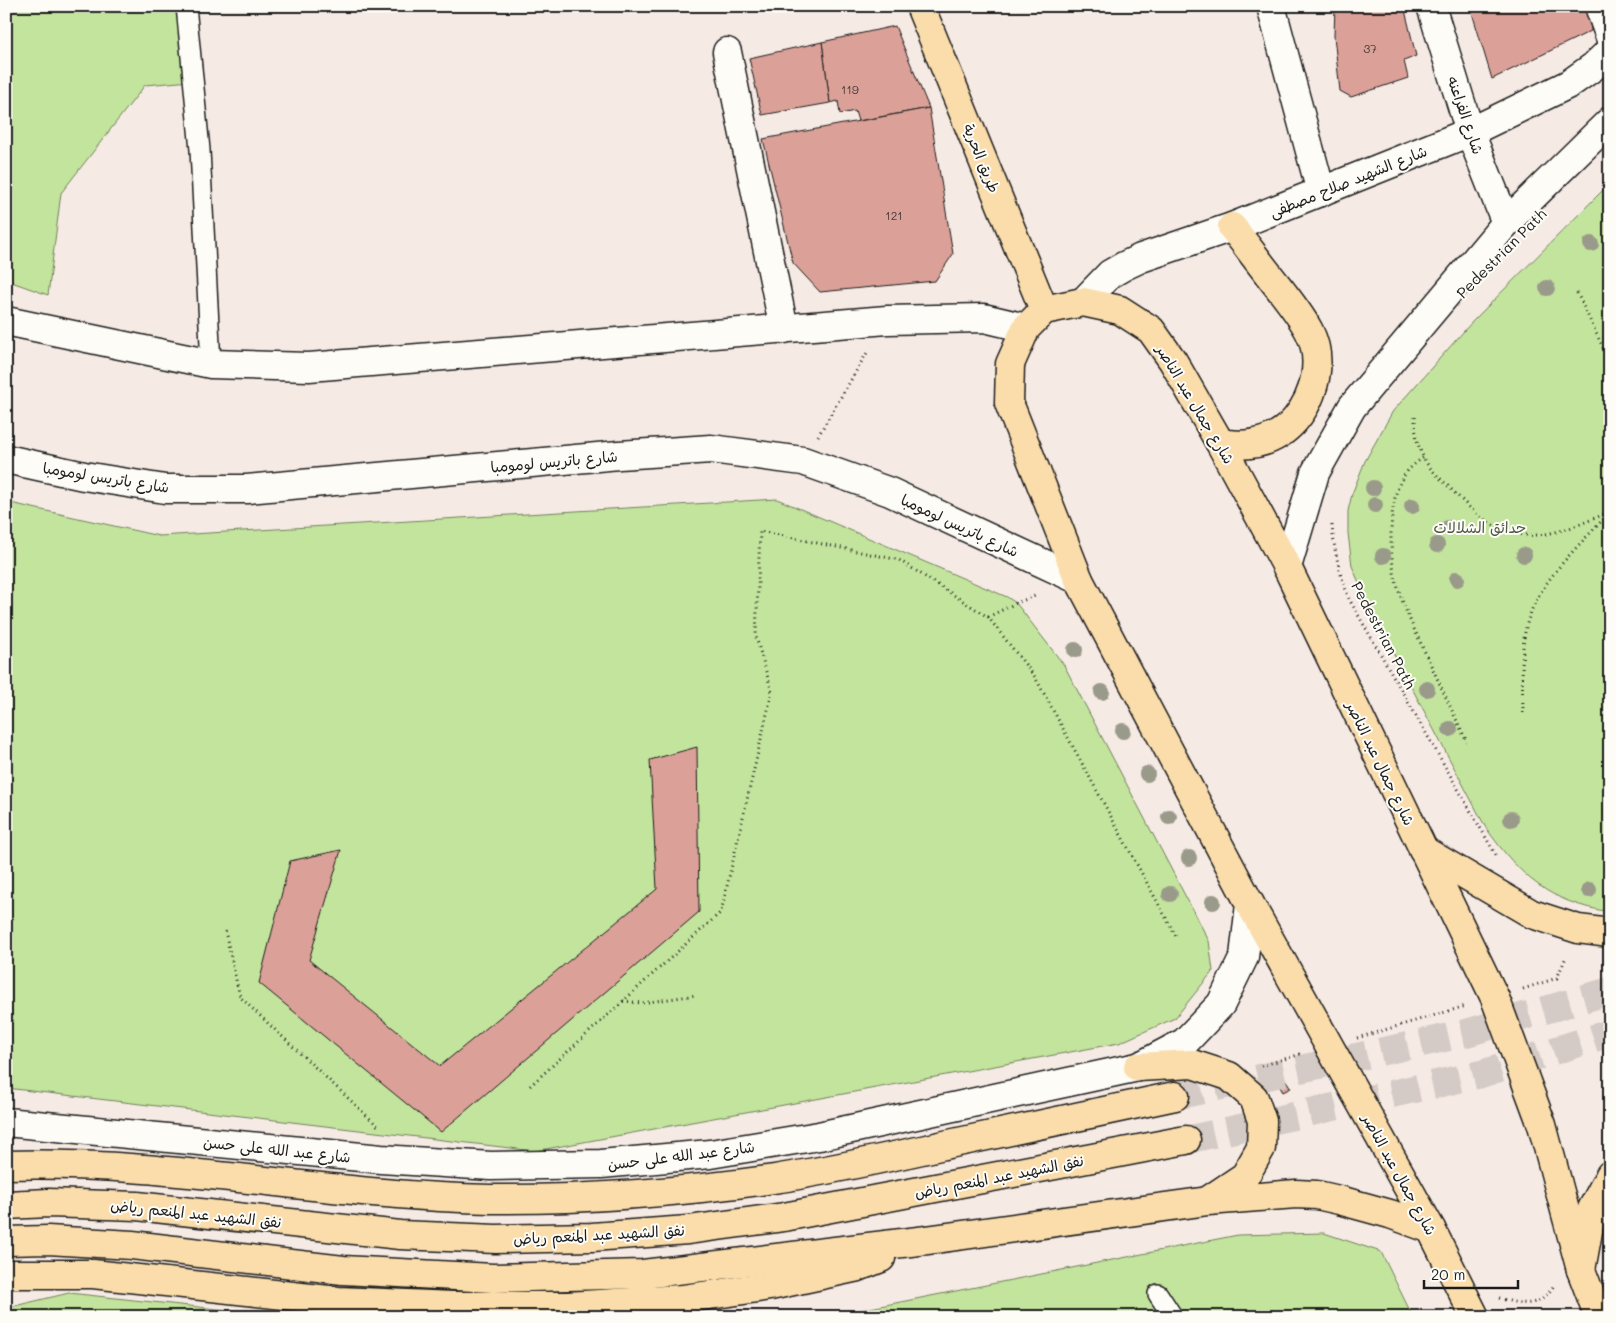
<svg xmlns="http://www.w3.org/2000/svg" width="1616" height="1323" font-family="Mali,'Playpen Sans Arabic',sans-serif">
  <rect width="100%" height="100%" fill="#f6eae4"/>
  <filter id="ink" filterUnits="userSpaceOnUse"><feTurbulence type="fractalNoise" baseFrequency=".02" numOctaves="2"/><feDisplacementMap in="SourceGraphic" scale="10" xChannelSelector="R" yChannelSelector="G"/><feConvolveMatrix kernelMatrix="1 2 1 2 8 2 1 2 1" color-interpolation-filters="sRGB"/></filter>
  <g filter="url(#ink)">
    <g fill="#c3e49d" stroke="#70805c">
      <polygon points="6,6 189,6 202,80 145,85 61,193 48,295 6,280"/>
      <path d="M1610,183V912C1548,902 1521,877 1486,828L1369,607L1352,566L1348,533V511L1352,494L1365,461L1393,411L1472,322Z"/>
      <polygon points="777,499 1007,597 1016,603 1064,665 1209,941 1213,971 1175,1018 1119,1043 535,1151 6,1088 6,502 159,536"/>
      <polygon points="1324,1233 1381,1252 1413,1317 745,1317 840,1314 1238,1235"/>
      <polygon points="69,1293 291,1317 6,1317 6,1308"/>
    </g>
    <g fill="#dba198" stroke="#1c1c1c">
      <polygon points="1335,6 1404,6 1416,56 1404,61 1408,78 1351,97 1340,91 1334,36"/>
      <polygon points="1470,6 1591,6 1591,31 1492,79"/>
      <polygon points="895,26 929,108 858,121 855,111 840,114 838,101 830,103 822,42"/>
      <polygon points="822,42 830,103 762,115 749,58"/>
      <polygon points="929,108 953,254 935,281 820,292 793,263 763,139"/>
      <polygon points="697,747 699,912 441,1132 259,983 290,861 341,850 309,960 440,1066 657,889 650,760"/>
      <polygon points="1277,1067 1291,1088 1283,1092 1270,1071"/>
    </g>
    <g fill="none" stroke-linecap="round" stroke-linejoin="round">
      <g stroke="#d5cbc6" stroke-width="28" stroke-dasharray="28 14" stroke-linecap="butt">
        <polyline points="1175,1096 1463,1034 1610,991"/>
        <polyline points="1186,1140 1481,1074 1610,1033"/>
      </g>
      <defs>
        <g id="service">
          <polyline points="186,6 200,150 211,364"/>
          <polyline points="1158,1294 1173,1317"/>
        </g>
        <g id="minor">
          <polyline points="1271,6 1321,192"/>
          <polyline points="1431,6 1470,132 1506,223"/>
          <polyline points="1599,6 1610,37"/>
          <polyline points="727,52 784,329"/>
        </g>
        <g id="secondary">
          <polyline points="1083,302 1110,274 1124,266 1141,258 1232,227 1470,132 1569,84 1593,67 1610,51"/>
          <polyline points="6,321 211,364 309,367 887,320 984,318 1026,328"/>
          <polyline points="6,459 84,476 165,489 247,489 619,455 711,449 803,461 890,492 1079,580"/>
          <polyline points="1287,567 1315,473 1352,407 1506,223 1610,121"/>
          <polyline points="6,1122 381,1159 491,1166 601,1164 710,1154 819,1136 1138,1067 1185,1042 1221,1004 1244,957 1250,904"/>
        </g>
        <g id="primary">
          <polyline points="920,6 1044,310"/>
          <path d="M1220,443C1249,448 1275,443 1295,420C1315,396 1324,360 1309,331C1300,314 1288,299 1276,284C1261,265 1247,246 1232,227"/>
          <polyline points="1475,1317 1431,1229 1250,904 1079,580 1009,403 1010,364 1026,328 1044,310 1083,302 1120,310 1151,330 1173,361 1220,443 1287,567 1495,998 1542,1125 1581,1270 1599,1317"/>
        </g>
        <g id="trunk">
          <polyline points="1423,850 1532,914 1578,929 1610,933"/>
          <polyline points="1581,1270 1592,1209 1610,1175"/>
        </g>
        <g id="motorway">
          <polyline points="1138,1067 1192,1064 1229,1076 1254,1098 1262,1121 1261,1148 1245,1176 1209,1200"/>
          <path d="M6,1165C168,1160 329,1196 491,1199C585,1200 681,1192 774,1179C833,1170 891,1157 949,1144C1024,1128 1099,1112 1175,1096"/>
          <polyline points="6,1205 49,1203 137,1206 400,1235 496,1239 592,1237 688,1230 784,1217 1186,1140"/>
          <polyline points="6,1241 48,1240 132,1245 343,1270 493,1278 643,1274 927,1240 1208,1201 1296,1194 1317,1195 1339,1200 1390,1214 1431,1229"/>
          <polyline points="6,1274 93,1274 338,1301 453,1306 567,1306 682,1299 770,1286 858,1267 881,1258"/>
        </g>
      </defs>
      <use href="#service" stroke="#1c1c1c" stroke-width="22"/>
      <use href="#minor" stroke="#1c1c1c" stroke-width="31"/>
      <use href="#secondary" stroke="#1c1c1c" stroke-width="31"/>
      <use href="#primary" stroke="#1c1c1c" stroke-width="31"/>
      <use href="#trunk" stroke="#1c1c1c" stroke-width="31"/>
      <use href="#motorway" stroke="#1c1c1c" stroke-width="31"/>
      <g stroke="#1c1c1c" stroke-width="3" stroke-dasharray="1 4" stroke-linecap="butt">
        <polyline points="1577,293 1610,362"/>
        <path d="M1415,416C1415,430 1416,443 1423,456C1428,468 1438,476 1447,485C1471,509 1489,531 1525,535C1554,537 1583,523 1609,512"/>
        <polyline points="818,436 868,351"/>
        <path d="M1423,458C1415,463 1407,470 1402,479C1388,503 1389,555 1396,581C1402,604 1413,627 1423,648C1438,680 1452,711 1467,742"/>
        <path d="M1332,525C1334,551 1340,574 1349,599L1497,857"/>
        <polyline points="988,617 1016,603 1038,595"/>
        <path d="M1523,713C1523,684 1519,645 1529,617C1543,577 1580,545 1608,514"/>
        <polyline points="225,931 240,997 380,1128"/>
        <polyline points="1523,989 1557,978 1566,957"/>
        <polyline points="623,1001 642,1003 696,995"/>
        <polyline points="1357,1038 1466,1006"/>
        <polyline points="1261,1066 1301,1054"/>
        <polyline points="530,1086 721,912 772,692 756,637 760,531 899,560 988,617 1035,677 1177,938"/>
        <path d="M1499,1298C1522,1305 1540,1309 1554,1285"/>
      </g>
      <use href="#service" stroke="#fdfcf7" stroke-width="19"/>
      <use href="#minor" stroke="#fdfcf7" stroke-width="28"/>
      <use href="#secondary" stroke="#fdfcf7" stroke-width="28"/>
      <use href="#primary" stroke="#faddab" stroke-width="28"/>
      <use href="#trunk" stroke="#faddab" stroke-width="28"/>
      <use href="#motorway" stroke="#faddab" stroke-width="28"/>
    </g>
    <g fill="#9a9a8b">
      <circle cx="1591" cy="244" r="8"/>
      <circle cx="1547" cy="288" r="8"/>
      <circle cx="1373" cy="488" r="8"/>
      <circle cx="1375" cy="505" r="8"/>
      <circle cx="1412" cy="506" r="8"/>
      <circle cx="1448" cy="528" r="8"/>
      <circle cx="1437" cy="545" r="8"/>
      <circle cx="1524" cy="555" r="8"/>
      <circle cx="1383" cy="556" r="8"/>
      <circle cx="1457" cy="579" r="8"/>
      <circle cx="1075" cy="650" r="8"/>
      <circle cx="1427" cy="689" r="8"/>
      <circle cx="1102" cy="692" r="8"/>
      <circle cx="1450" cy="729" r="8"/>
      <circle cx="1123" cy="731" r="8"/>
      <circle cx="1147" cy="774" r="8"/>
      <circle cx="1169" cy="817" r="8"/>
      <circle cx="1511" cy="819" r="8"/>
      <circle cx="1189" cy="858" r="8"/>
      <circle cx="1589" cy="890" r="8"/>
      <circle cx="1170" cy="894" r="8"/>
      <circle cx="1213" cy="902" r="8"/>
    </g>
  </g>
  <g text-anchor="middle" dominant-baseline="central" stroke-width="4" stroke-linejoin="round" paint-order="stroke">
    <g font-size="12" fill="#4c3d3b">
      <text x="1370" y="48">37</text>
      <text x="850" y="89">119</text>
      <text x="894" y="215">121</text>
    </g>
    <g font-size="15" fill="#1c1c1c" stroke="#fdfcf7">
      <text transform="translate(1466 115) rotate(71)">شارع الفراعنه</text>
      <text transform="translate(982 158) rotate(68)">طريق الحرية</text>
      <text transform="translate(1348 181) rotate(-22)">شارع الشهيد صلاح مصطفى</text>
      <text transform="translate(1501 253) rotate(-45)">Pedestrian Path</text>
      <text transform="translate(1196 404) rotate(59)">شارع جمال عبد الناصر</text>
      <text transform="translate(554 461) rotate(-5)">شارع باتريس لومومبا</text>
      <text transform="translate(106 477) rotate(9)">شارع باتريس لومومبا</text>
      <text transform="translate(960 525) rotate(25)">شارع باتريس لومومبا</text>
      <text transform="translate(1384 635) rotate(62)">Pedestrian Path</text>
      <text transform="translate(1381 763) rotate(64)">شارع جمال عبد الناصر</text>
      <text transform="translate(277 1149) rotate(6)">شارع عبد الله على حسن</text>
      <text transform="translate(681 1155) rotate(-7)">شارع عبد الله على حسن</text>
      <text transform="translate(1400 1174) rotate(61)">شارع جمال عبد الناصر</text>
      <text transform="translate(999 1176) rotate(-11)">نفق الشهيد عبد المنعم رياض</text>
      <text transform="translate(196 1213) rotate(6)">نفق الشهيد عبد المنعم رياض</text>
      <text transform="translate(599 1234) rotate(-3)">نفق الشهيد عبد المنعم رياض</text>
    </g>
    <g font-size="15" fill="#4e5843" stroke="#fdfcf7">
      <text x="1480" y="527">حدائق الشلالات</text>
    </g>
  </g>
  <rect width="1616" height="1323" fill="none" stroke="#fdfcf7" stroke-width="25"/>
  <rect x="12" y="12" width="1591" height="1298" fill="none" stroke="#1c1c1c" stroke-width="2" filter="url(#ink)"/>
  <path d="M1424 1280v8h94v-8" fill="none" stroke="#1c1c1c" stroke-width="2.5"/>
  <text x="1431" y="1280" font-size="15" fill="#1c1c1c" stroke="#fdfcf7" stroke-width="4" paint-order="stroke">20 m</text>
</svg>
